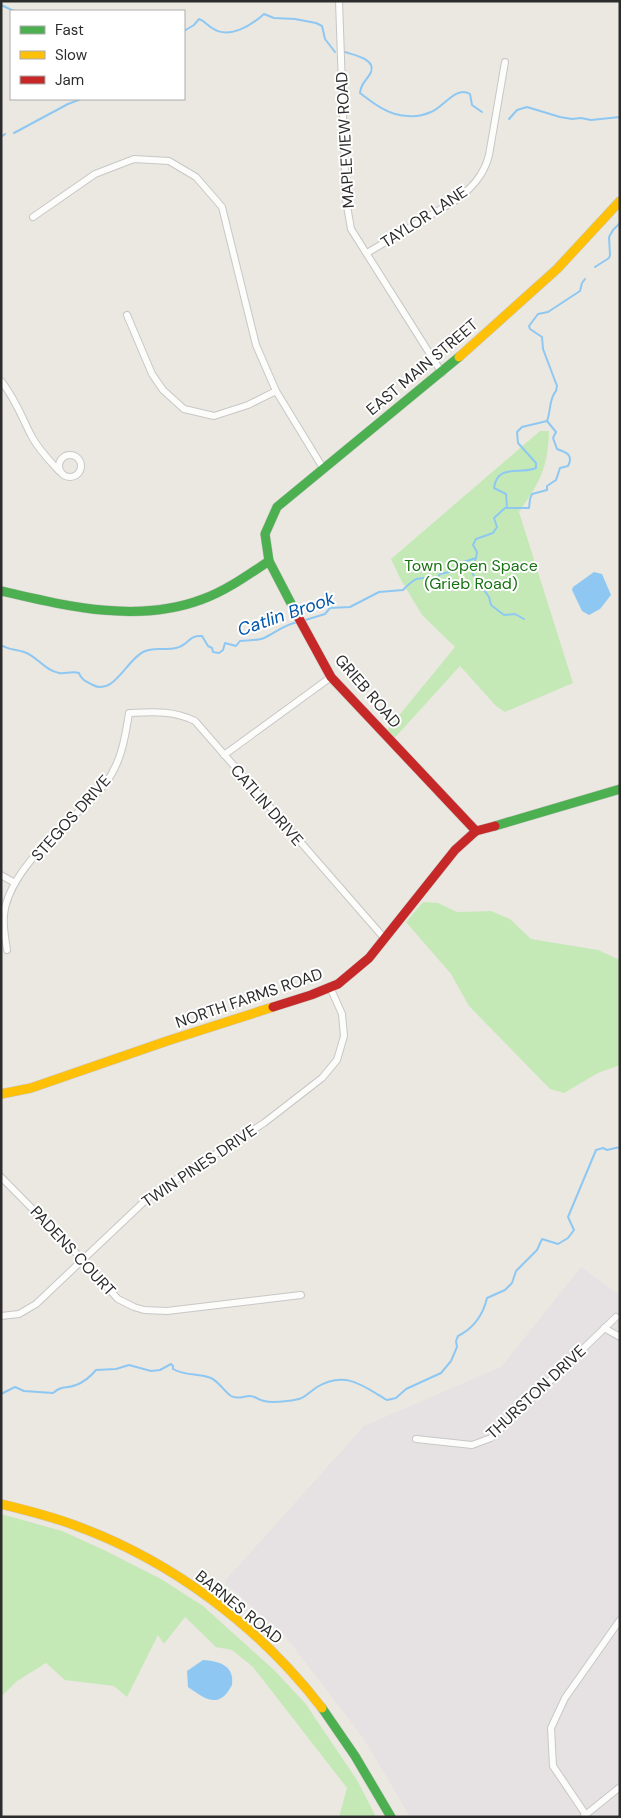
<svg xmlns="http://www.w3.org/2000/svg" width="621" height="1818" font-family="'DM Sans',sans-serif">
  <rect width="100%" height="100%" fill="#ebe8e1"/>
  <polygon fill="#e6e2e4" points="581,1267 620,1295 620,1817 410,1817 364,1739 285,1636 224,1582 364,1426 501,1367"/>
  <g fill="#c4e9b7">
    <path d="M540,431H549C548,468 540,482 519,512L573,683L505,712L496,706L460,666L390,743L383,735L455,647L422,615L401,580L391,559Z"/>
    <polygon points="423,902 438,903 457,912 491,911 510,919 531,939 598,950 620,960 620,1065 598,1073 564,1093 550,1089 469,1006 451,974 406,922"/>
    <polygon points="1,1514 62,1531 104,1550 161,1579 203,1606 274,1670 305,1703 357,1780 376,1817 339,1817 347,1788 253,1667 232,1650 216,1647 185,1617 164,1644 158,1635 127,1697 114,1686 65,1680 46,1663 17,1681 1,1697"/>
  </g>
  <g fill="#8ec8f2">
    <polygon points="594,572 602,574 611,595 600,609 589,615 582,611 572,590 573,587"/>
    <path d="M203,1660C218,1661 235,1665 232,1685C219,1710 205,1699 188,1687L187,1671Z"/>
  </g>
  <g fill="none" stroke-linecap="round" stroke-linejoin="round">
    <g stroke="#8ec8f2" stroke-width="2">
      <polyline points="1,5 14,11"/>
      <path d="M184,31L194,25L199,19C205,21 207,25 212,28C229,40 252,25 264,14L274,18L295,19L316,23L322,26L325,39L335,52"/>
      <path d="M345,52C354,55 376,59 371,72C367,81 361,82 360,93C374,104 390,116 408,116C415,117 424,115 431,112C443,108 456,85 470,94L472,105L482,112"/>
      <polyline points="509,119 517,110 527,107 560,117 572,119 581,118 591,120 620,117"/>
      <polyline points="14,133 68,104 81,99"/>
      <polyline points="1,137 5,134"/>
      <polyline points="595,267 609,258 610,255 609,237 613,230 620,223"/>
      <path d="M507,508L506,494L494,488C497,463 521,475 536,468V463L518,443L517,432L522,427L547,421"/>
      <polyline points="476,558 472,568 472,573 489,597 491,605 504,615 515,614 524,619"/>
      <path d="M302,621L325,614L330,608L350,607L379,592L403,590C420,573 417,580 438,577L440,574L454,571L457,564L476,558L477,552L473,545L476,539L493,533L497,527L494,518L505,508H529L530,499L532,494L547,490V486L556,480L560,468L568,466C574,455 566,452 557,449L553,438L556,432L547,421C551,411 549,398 556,391L557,386L543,349L542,337L530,329L529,326L538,314L548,312L580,291L582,283L585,279"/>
      <path d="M1,645C8,650 16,649 24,652C37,656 45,671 59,673C66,674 71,671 79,673C81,680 87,682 93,685C113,696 126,661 143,652C154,646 165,651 176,648C189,645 188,635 202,636L208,646L212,648L213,652L219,653L223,650L225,643L236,646L240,641C248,640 257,641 264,638C277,632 283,625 298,622"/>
      <path d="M1,1394L15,1387L24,1391L53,1393C62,1385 66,1389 76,1385C84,1382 91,1376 96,1370L116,1369L129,1365L151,1371L160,1370L171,1364L173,1366V1369C185,1376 199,1373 211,1378C219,1382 224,1391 231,1396C237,1400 243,1396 250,1396C255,1396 259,1400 264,1401C271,1403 280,1402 287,1401C306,1399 304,1396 317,1387C346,1370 363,1386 387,1400L396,1398L406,1389L441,1373L451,1361L457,1347L456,1341L458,1336C474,1328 483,1315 487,1298L505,1290L512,1283L516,1271L537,1250L542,1239L558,1244L568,1238L574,1230L568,1217L596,1150L603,1148L607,1150L620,1147"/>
    </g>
    <defs>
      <g id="street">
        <polyline points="339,1 346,200 351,229 442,373"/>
        <polyline points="33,217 95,174 134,159 169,161 196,177 222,207 256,345 276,391 323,468"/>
        <path d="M367,253L456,200C472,188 484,175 489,155L505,62"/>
        <polyline points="127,315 152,374 163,390 184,409 214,416 248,405 276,391"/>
        <path d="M1,381C15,398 22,418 32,437C39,450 49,460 59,471"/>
        <circle cx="70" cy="466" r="11"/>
        <polyline points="224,755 331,677"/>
        <polyline points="1,875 15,883"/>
        <path d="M7,950C5,936 2,922 5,908C14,869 54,836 81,809C89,801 98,793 105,784C121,763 125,739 129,713C152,712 173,710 195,721L385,939"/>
        <polyline points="1,1177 79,1256 118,1299 134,1307 144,1310 167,1311 301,1295"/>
        <polyline points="1,1316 19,1314 36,1304 150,1196 264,1123 322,1078 337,1060 344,1036 342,1014 330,987"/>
        <polyline points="604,1328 620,1337"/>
        <polyline points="416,1439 472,1445 491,1438 616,1317"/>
        <polyline points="586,1815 553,1766 551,1728 565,1698 620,1620"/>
        <polyline points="584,1816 620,1787"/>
      </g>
      <g id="fast">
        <path d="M1,591C66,606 138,624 203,599C227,590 248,575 269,561"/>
        <polyline points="296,613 269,561 265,534 277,507 459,357"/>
        <polyline points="495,826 620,789"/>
        <polyline points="322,1708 355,1756 391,1817"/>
      </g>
      <g id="slow">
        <polyline points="459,357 557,269 620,201"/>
        <polyline points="1,1094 31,1088 167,1041 273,1007"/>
        <path d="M1,1504C26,1510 50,1516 74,1525C171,1560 259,1626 322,1708"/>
      </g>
      <g id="jam">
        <polyline points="296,613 331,677 476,831"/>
        <polyline points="273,1007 311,995 338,984 369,958 455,850 476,831 495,826"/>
      </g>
    </defs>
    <use href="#street" stroke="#c8c7c7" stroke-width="8"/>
    <use href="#fast" stroke="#c8c7c7" stroke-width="10"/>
    <use href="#slow" stroke="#c8c7c7" stroke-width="10"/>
    <use href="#jam" stroke="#c8c7c7" stroke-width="10"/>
    <use href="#street" stroke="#fcfcfa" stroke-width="6"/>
    <use href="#fast" stroke="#4caf50" stroke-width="9"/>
    <use href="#slow" stroke="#ffc107" stroke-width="9"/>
    <use href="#jam" stroke="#c62828" stroke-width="9"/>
  </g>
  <g text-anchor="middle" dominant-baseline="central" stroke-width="4" stroke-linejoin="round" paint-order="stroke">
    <g font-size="16" fill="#2c2c2c" stroke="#fff">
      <text transform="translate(345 140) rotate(-93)">MAPLEVIEW ROAD</text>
      <text transform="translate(424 217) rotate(-33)">TAYLOR LANE</text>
      <text transform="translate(422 367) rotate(-40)">EAST MAIN STREET</text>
      <text transform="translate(368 691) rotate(49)">GRIEB ROAD</text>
      <text transform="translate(267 805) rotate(49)">CATLIN DRIVE</text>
      <text transform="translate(71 818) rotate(-48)">STEGOS DRIVE</text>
      <text transform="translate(249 998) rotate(-19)">NORTH FARMS ROAD</text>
      <text transform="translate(199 1166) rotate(-34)">TWIN PINES DRIVE</text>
      <text transform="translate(73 1251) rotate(47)">PADENS COURT</text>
      <text transform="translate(536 1392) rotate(-43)">THURSTON DRIVE</text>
      <text transform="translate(239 1607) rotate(39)">BARNES ROAD</text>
    </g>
    <g font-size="16" fill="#187113" stroke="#fff">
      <text x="471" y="565">Town Open Space<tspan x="471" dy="18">(Grieb Road)</tspan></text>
    </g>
    <g font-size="18" font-style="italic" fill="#0155aa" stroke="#fff">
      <text transform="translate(286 614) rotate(-19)">Catlin Brook</text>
    </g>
  </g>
  <rect width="621" height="1818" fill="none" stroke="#2c2c2c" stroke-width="5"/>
  <rect x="10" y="10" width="175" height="90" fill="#ffffff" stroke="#ababab"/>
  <rect x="20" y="26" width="25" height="8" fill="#4caf50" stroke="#ababab"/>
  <text x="55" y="35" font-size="15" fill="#2c2c2c">Fast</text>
  <rect x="20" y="51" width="25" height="8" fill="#ffc107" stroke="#ababab"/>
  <text x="55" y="60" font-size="15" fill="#2c2c2c">Slow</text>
  <rect x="20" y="76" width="25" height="8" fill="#c62828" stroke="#ababab"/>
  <text x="55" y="85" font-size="15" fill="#2c2c2c">Jam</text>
</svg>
